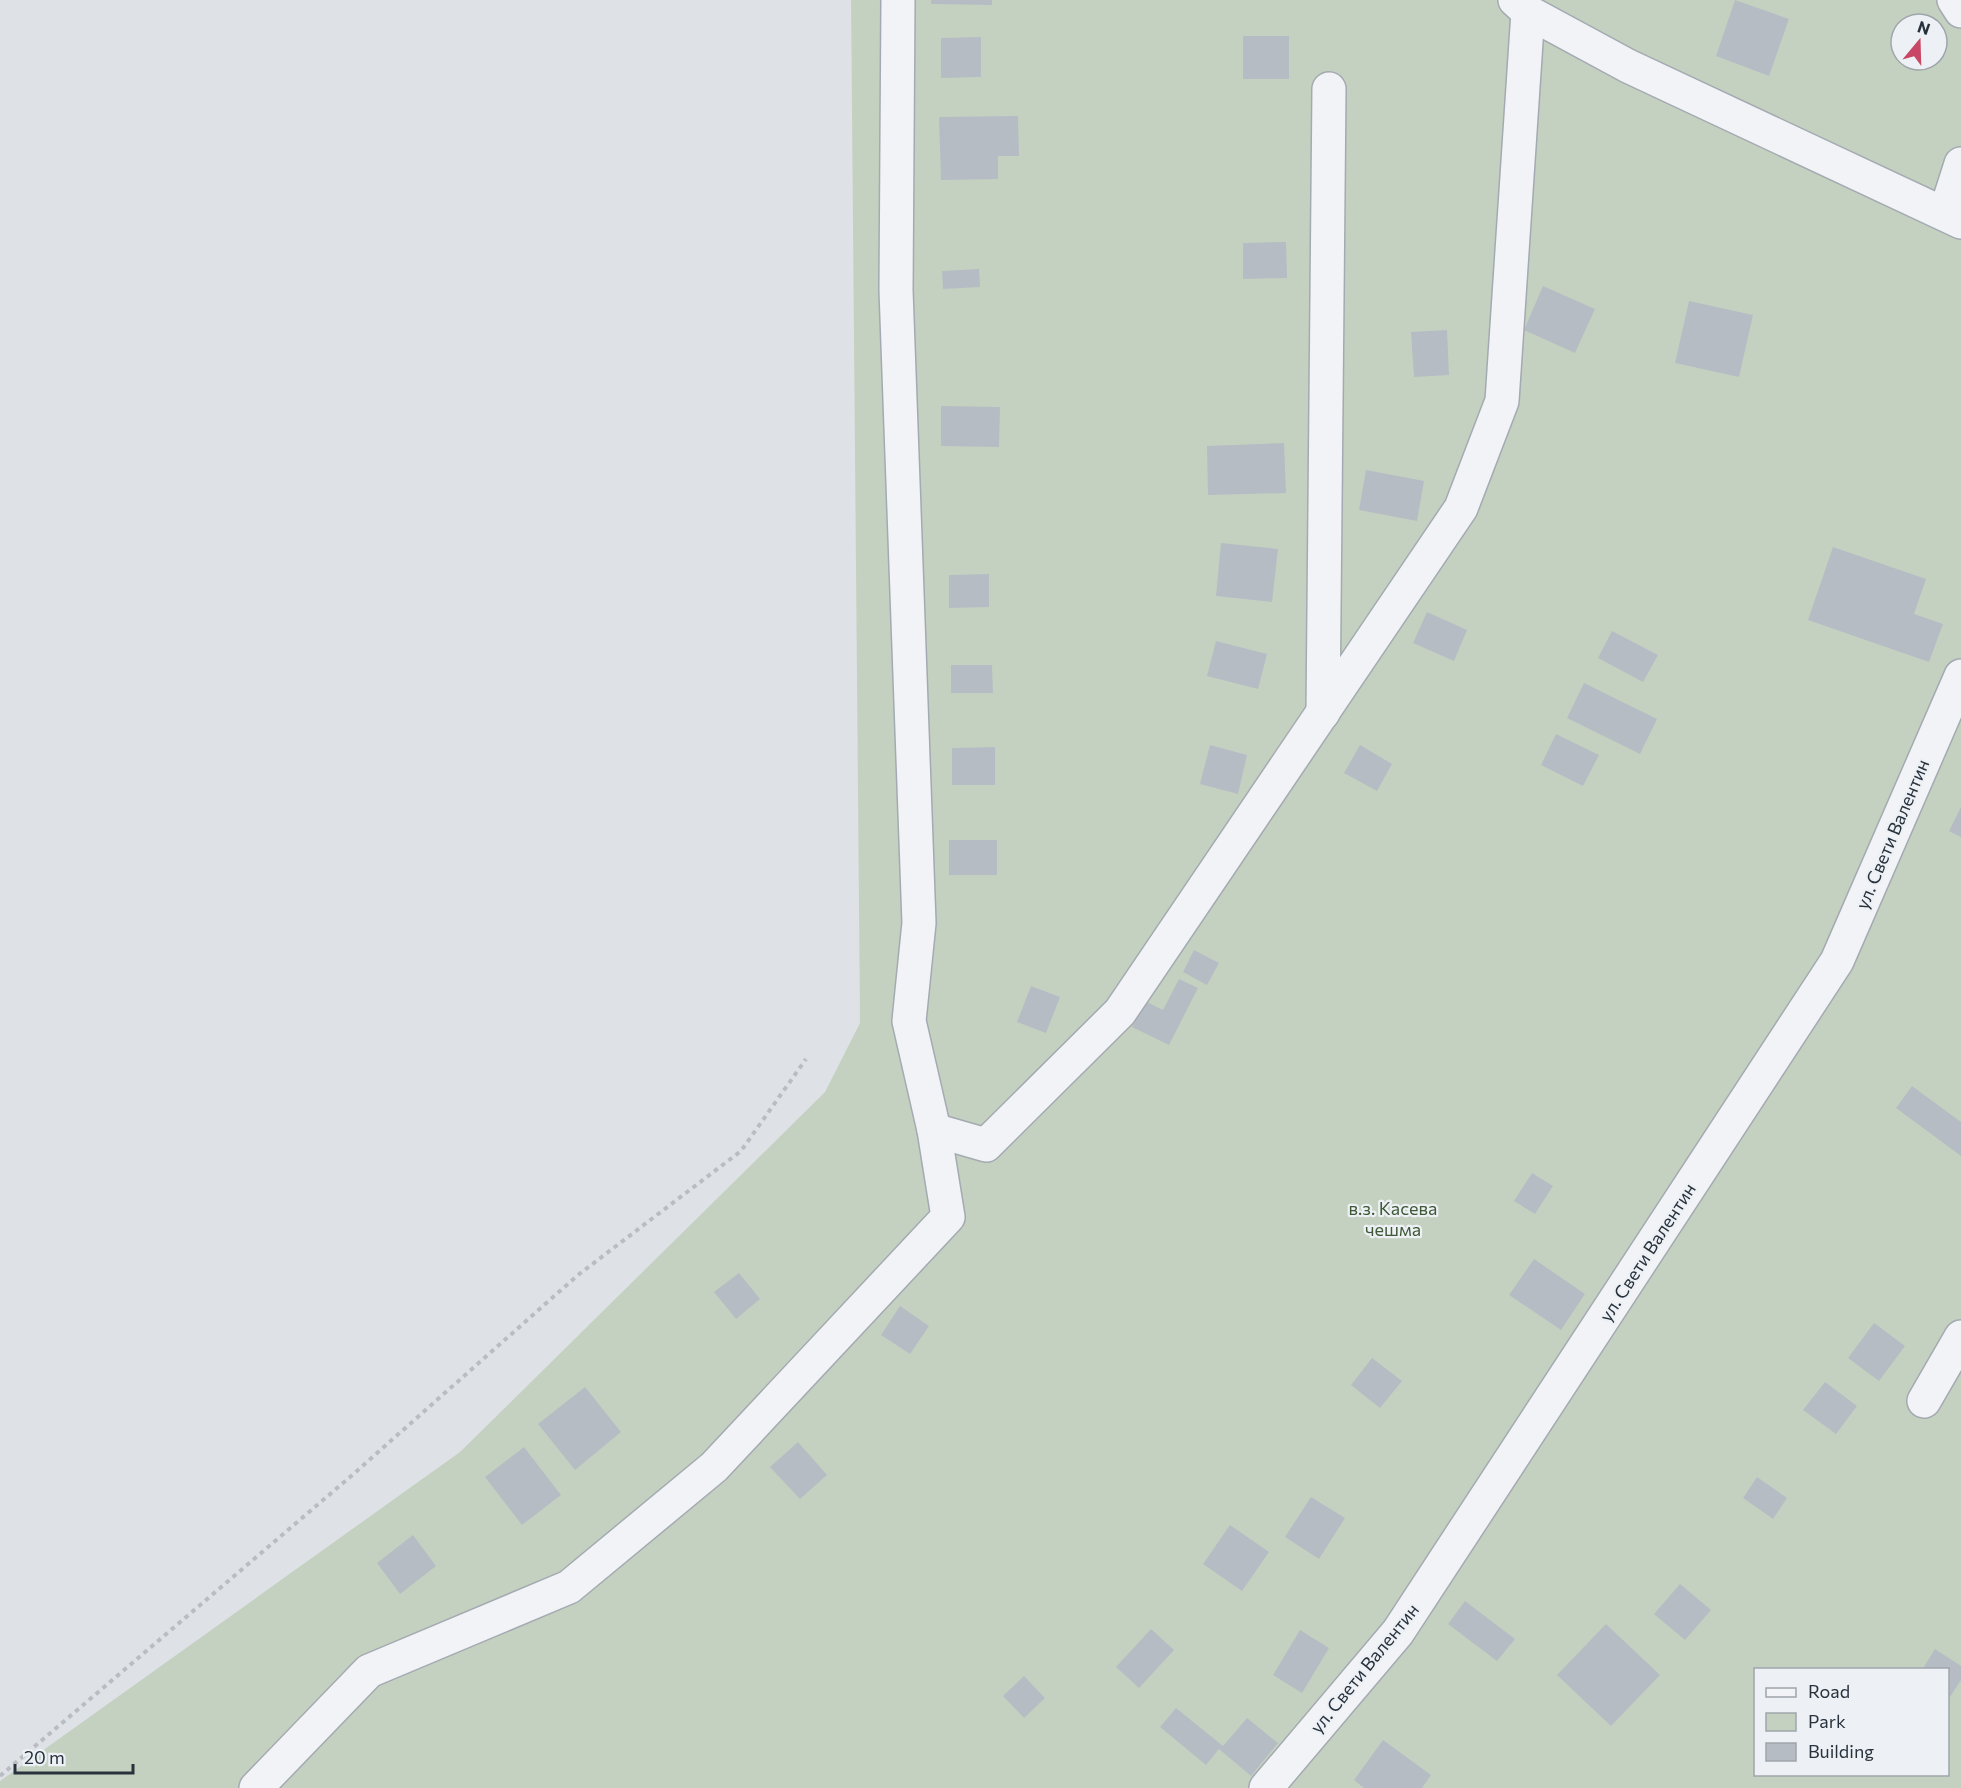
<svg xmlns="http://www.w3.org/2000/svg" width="1961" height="1788" font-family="Commissioner,sans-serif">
  <rect width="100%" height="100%" fill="#dee2e7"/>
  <path fill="#c5d1c0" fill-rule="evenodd" d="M851,0H1961V1788H0V1781L460,1452L825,1092L860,1023ZM1901,24H1937V60H1901ZM1756,1670H1948V1774H1756Z"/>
  <g fill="#b6bcc4">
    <polygon points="931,0 992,0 992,5 931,4"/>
    <polygon points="1735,0 1789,19 1769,76 1716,56"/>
    <rect x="1243" y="36" width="46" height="43"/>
    <polygon points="981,37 981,77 941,78 941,38"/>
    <polygon points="1018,116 1019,156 998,156 998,179 941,180 939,117"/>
    <polygon points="1286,242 1287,278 1243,279 1243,243"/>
    <polygon points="979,269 980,287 943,289 942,271"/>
    <polygon points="1543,286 1595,309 1575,353 1524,330"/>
    <polygon points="1689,301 1753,315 1739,377 1675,363"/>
    <polygon points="1447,330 1449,375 1414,377 1411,332"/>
    <polygon points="941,406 1000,407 999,447 941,446"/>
    <polygon points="1284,443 1286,493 1208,495 1207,446"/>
    <polygon points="1366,470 1424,481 1417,521 1359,510"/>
    <polygon points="1221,543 1278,549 1272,602 1216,596"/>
    <polygon points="1833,547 1926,579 1914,614 1943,624 1929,662 1808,620"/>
    <polygon points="989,574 989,607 949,608 949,575"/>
    <polygon points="1427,612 1467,630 1454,661 1413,643"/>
    <polygon points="1612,631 1658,655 1643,682 1598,658"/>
    <polygon points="1216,641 1267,654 1258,689 1207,676"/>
    <polygon points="951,665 992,665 993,693 951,693"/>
    <polygon points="1584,683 1657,719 1640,754 1567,718"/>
    <polygon points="1556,734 1599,755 1583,786 1541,765"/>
    <polygon points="1210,745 1247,755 1238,794 1200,784"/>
    <polygon points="1360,745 1392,764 1377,791 1344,773"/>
    <polygon points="995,747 995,785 952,785 952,748"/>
    <polygon points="1961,807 1961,837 1949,831"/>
    <rect x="949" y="840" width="48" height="35"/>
    <polygon points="1194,950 1219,963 1207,985 1183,972"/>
    <polygon points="1179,979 1198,988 1169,1045 1132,1027 1145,1001 1163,1010"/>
    <polygon points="1031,986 1060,997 1046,1033 1017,1022"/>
    <polygon points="1912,1086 1961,1122 1961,1156 1896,1108"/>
    <polygon points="1532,1173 1553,1186 1535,1214 1514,1201"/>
    <polygon points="1534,1259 1585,1294 1561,1330 1509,1295"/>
    <polygon points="739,1273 760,1299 736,1319 714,1292"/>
    <polygon points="900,1306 929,1326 910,1354 881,1335"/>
    <polygon points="1874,1323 1905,1346 1879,1381 1848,1358"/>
    <polygon points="1372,1358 1402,1381 1380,1408 1351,1385"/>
    <polygon points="1825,1382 1857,1406 1836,1434 1803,1410"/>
    <polygon points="585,1387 621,1432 575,1470 538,1424"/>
    <polygon points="798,1442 827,1475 800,1499 770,1467"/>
    <polygon points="524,1447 561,1495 522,1525 485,1477"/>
    <polygon points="1757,1477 1787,1498 1773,1519 1743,1498"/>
    <polygon points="1311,1497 1345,1518 1319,1559 1285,1537"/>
    <polygon points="1230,1525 1269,1552 1242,1591 1203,1564"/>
    <polygon points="413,1535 436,1566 400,1594 377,1563"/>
    <polygon points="1680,1584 1711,1610 1685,1640 1654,1614"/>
    <polygon points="1465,1601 1515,1639 1497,1661 1448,1624"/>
    <polygon points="1606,1624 1660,1675 1611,1726 1557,1675"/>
    <polygon points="1151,1629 1174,1650 1139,1688 1116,1667"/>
    <polygon points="1300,1630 1329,1648 1302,1693 1273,1675"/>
    <polygon points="1935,1649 1961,1666 1961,1680 1948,1700 1948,1670 1922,1670"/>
    <polygon points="1024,1676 1045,1698 1024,1718 1003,1696"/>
    <polygon points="1176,1708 1223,1746 1247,1718 1278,1743 1251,1776 1219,1749 1206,1765 1160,1727"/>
    <polygon points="1383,1740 1431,1775 1422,1788 1364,1788 1354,1780"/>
  </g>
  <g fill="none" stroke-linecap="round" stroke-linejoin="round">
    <defs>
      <g id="minor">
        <polyline points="898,0 896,290 919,923 909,1021 934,1130 986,1145 1120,1012 1461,508 1502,401 1528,12"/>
        <polyline points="1515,0 1528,12 1628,66 1961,222"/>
        <polyline points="1954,0 1961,11"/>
        <polyline points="1945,214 1961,164"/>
        <polyline points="1323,713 1329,89"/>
        <polyline points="1924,1401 1961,1337"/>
        <polyline points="256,1788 369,1671 569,1587 714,1467 948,1217 934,1130"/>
        <polyline points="1266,1788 1398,1632 1837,961 1961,676"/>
      </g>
    </defs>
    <use href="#minor" stroke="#a4aab1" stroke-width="36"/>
    <polyline stroke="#b9bdc2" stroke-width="4" stroke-dasharray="4.5 4.5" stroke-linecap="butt" points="0,1776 350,1477 578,1275 741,1151 806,1059"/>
    <use href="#minor" stroke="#f1f3f6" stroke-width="33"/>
  </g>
  <g text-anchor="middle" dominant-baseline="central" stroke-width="4.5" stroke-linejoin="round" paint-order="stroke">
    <g font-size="18" fill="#28323d" stroke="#edf1f5">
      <text transform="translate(1892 834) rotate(-67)">ул. Свети Валентин</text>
      <text transform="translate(1647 1252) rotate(-57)">ул. Свети Валентин</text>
      <text transform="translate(1364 1668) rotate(-51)">ул. Свети Валентин</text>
    </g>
    <g font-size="18" fill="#3f5836" stroke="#edf1f5">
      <text x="1393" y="1208">в.з. Касева<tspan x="1393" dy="21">чешма</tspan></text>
    </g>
  </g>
  <rect x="1754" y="1668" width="195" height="108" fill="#edf1f5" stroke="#9ea5ab" stroke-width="1.5"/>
  <rect x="1766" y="1688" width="30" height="9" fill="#f1f3f6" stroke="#9ea5ab" stroke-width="1.5"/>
  <text x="1808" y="1698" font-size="18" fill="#28323d">Road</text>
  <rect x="1766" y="1713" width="30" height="18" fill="#c5d1c0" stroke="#9ea5ab" stroke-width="1.5"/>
  <text x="1808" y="1728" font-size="18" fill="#28323d">Park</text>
  <rect x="1766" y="1743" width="30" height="18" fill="#b6bcc4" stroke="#9ea5ab" stroke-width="1.5"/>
  <text x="1808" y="1758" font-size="18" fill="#28323d">Building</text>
  <g transform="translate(1919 42) rotate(19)"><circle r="28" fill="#edf1f5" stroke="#9ea5ab" stroke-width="1.5"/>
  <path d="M0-4.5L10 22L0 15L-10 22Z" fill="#c84766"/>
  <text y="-9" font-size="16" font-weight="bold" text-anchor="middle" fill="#28323d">N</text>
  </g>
  <path d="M15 1764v9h118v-9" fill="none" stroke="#28323d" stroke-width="3"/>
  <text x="24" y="1764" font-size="18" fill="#28323d" stroke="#edf1f5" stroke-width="4.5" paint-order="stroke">20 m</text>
</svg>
